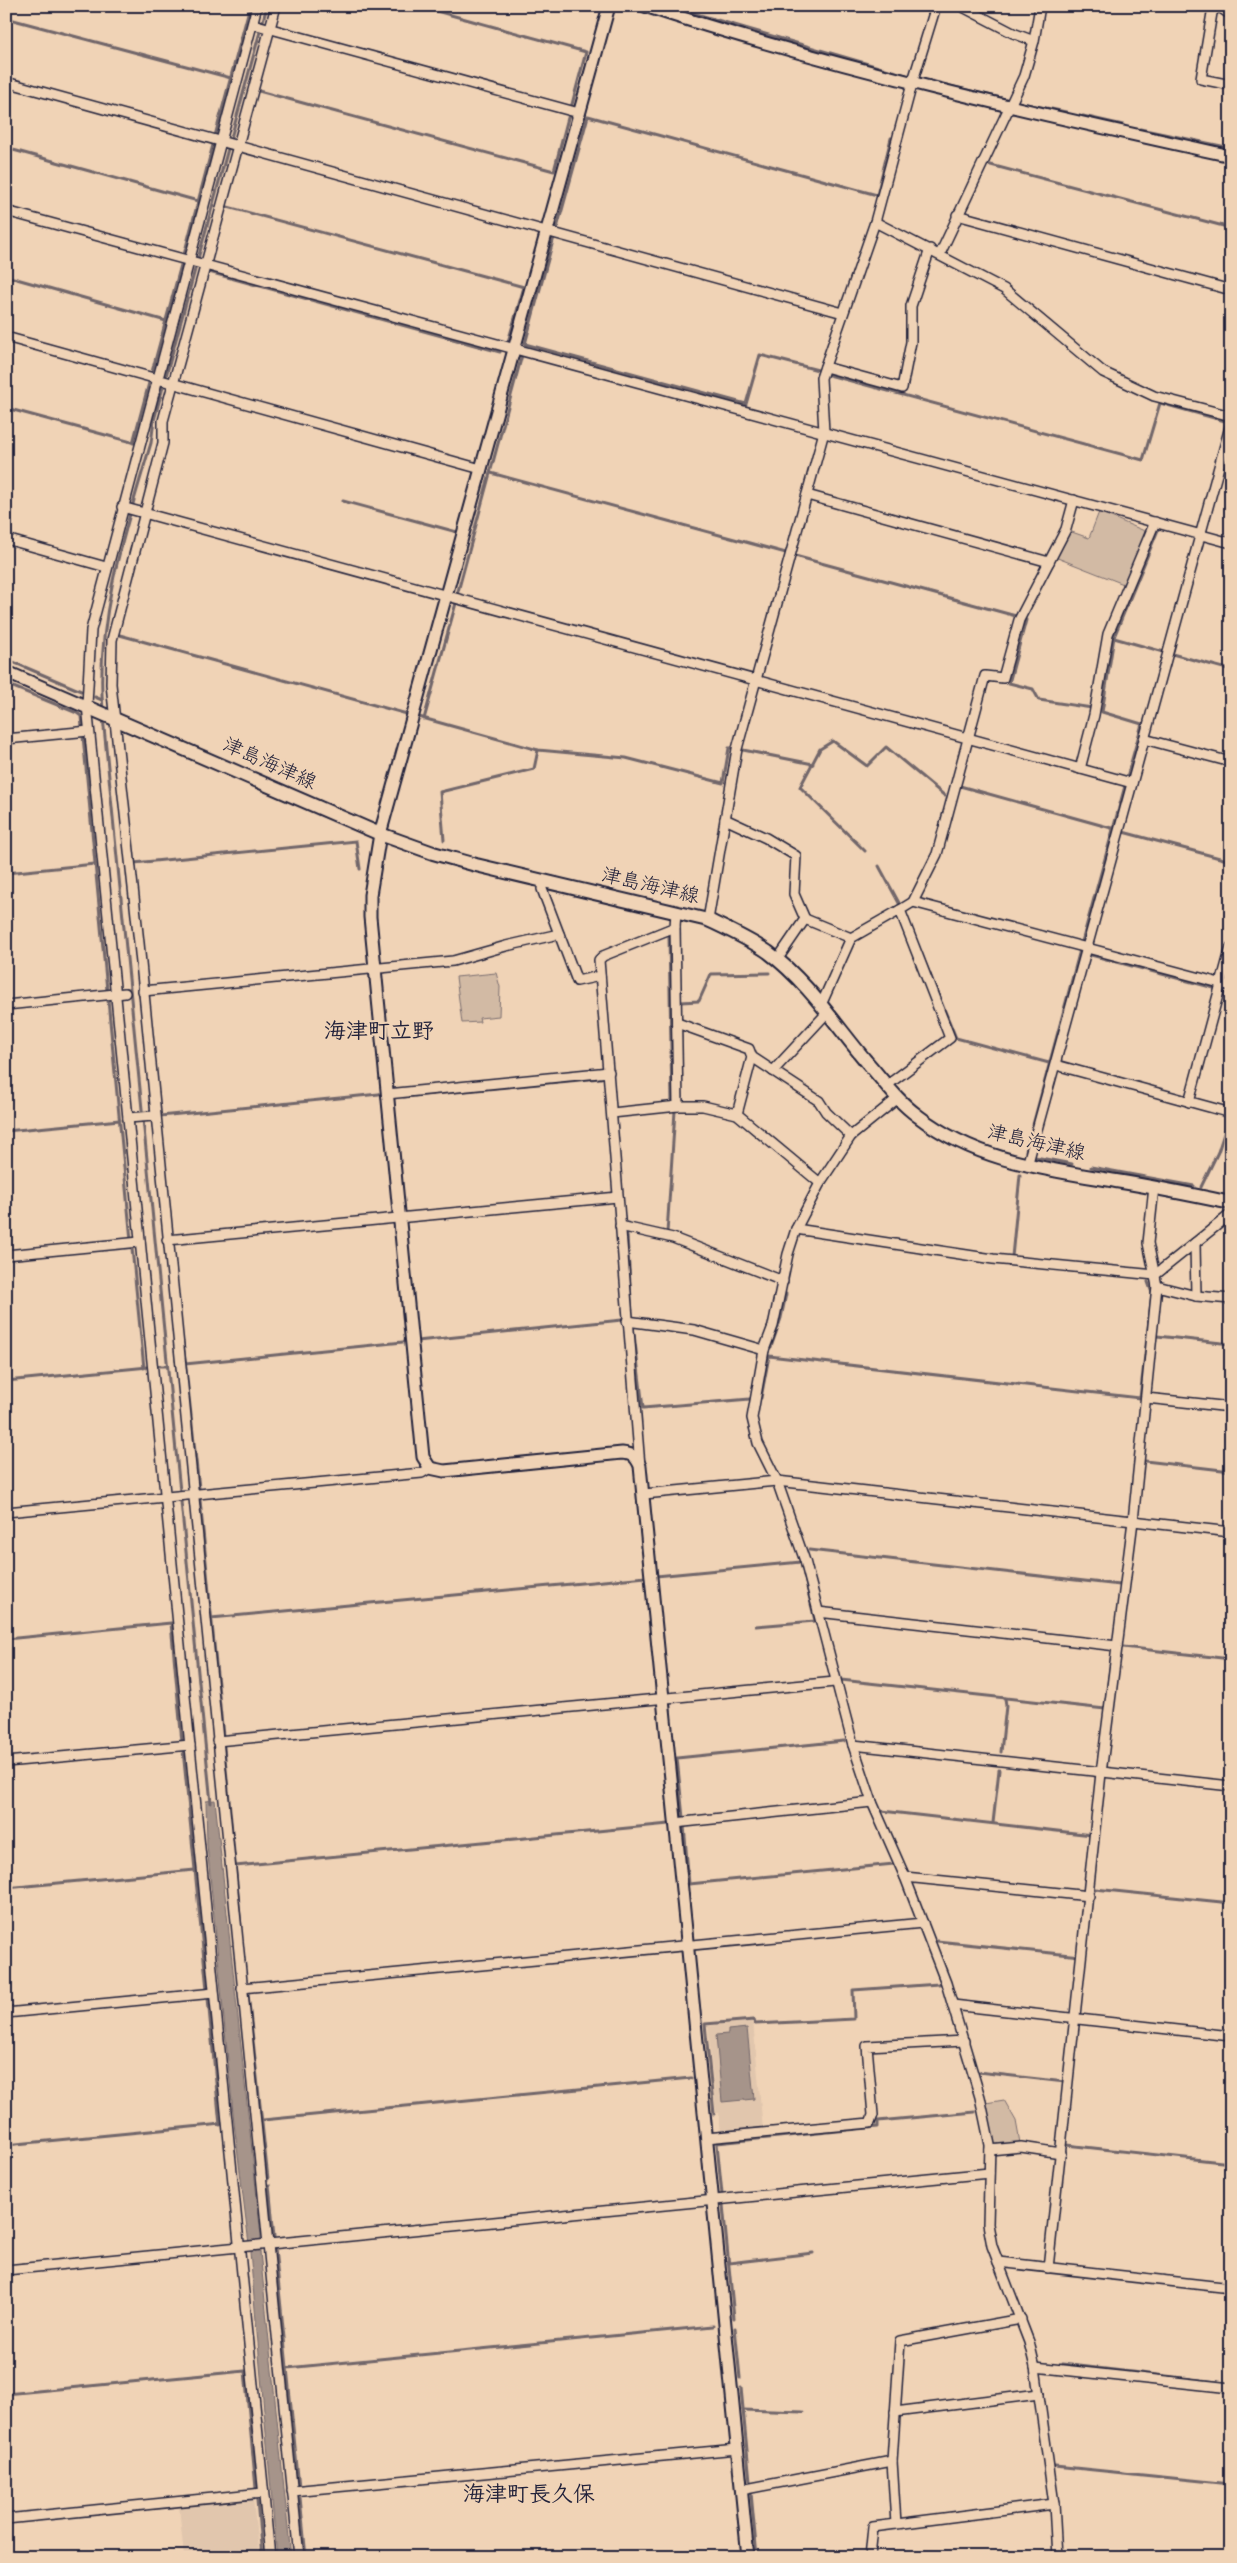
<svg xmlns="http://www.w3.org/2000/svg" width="1237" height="2563" font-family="'Indie Flower','Klee One',sans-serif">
  <rect width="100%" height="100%" fill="#f0d3b6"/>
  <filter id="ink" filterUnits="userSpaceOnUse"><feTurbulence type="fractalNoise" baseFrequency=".02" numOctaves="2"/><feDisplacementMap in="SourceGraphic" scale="10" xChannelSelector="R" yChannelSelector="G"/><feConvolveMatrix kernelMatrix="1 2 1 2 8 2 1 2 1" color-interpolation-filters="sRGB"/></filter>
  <g filter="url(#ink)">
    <g fill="#e1c6ad">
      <polygon points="753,2021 763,2130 721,2134 719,2113 716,2113 708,2026"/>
      <polygon points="253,2499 259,2557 184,2557 179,2506"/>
    </g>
    <g fill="#d2baa4" stroke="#7a6e70">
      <polygon points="1099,512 1147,532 1126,585 1055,557 1069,531 1089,538"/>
      <polygon points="496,973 500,987 499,1016 479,1018 480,1022 462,1023 456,977"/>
      <polygon points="1004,2100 1016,2121 1020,2143 995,2147 986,2103"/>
    </g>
    <g fill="#a6948a" stroke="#71666a">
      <polygon points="215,1800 261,2236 260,2252 291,2557 277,2557 250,2252 234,2123 207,1844 206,1801"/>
      <polygon points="747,2028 754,2099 722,2102 716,2035 728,2034 728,2030"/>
    </g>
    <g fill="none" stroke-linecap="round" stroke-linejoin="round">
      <g stroke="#71666a" stroke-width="3">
        <polyline points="418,6 586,52 571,108"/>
        <polyline points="669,6 906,75"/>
        <polyline points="6,18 231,78"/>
        <polyline points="920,79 1005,99"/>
        <polyline points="255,90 554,171 569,114"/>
        <polyline points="1021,103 1066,112"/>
        <polyline points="1083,116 1123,125"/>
        <polyline points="1140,129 1231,148"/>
        <polyline points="215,136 250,6"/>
        <polyline points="6,148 198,201"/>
        <polyline points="987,164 1231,228"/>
        <polyline points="224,206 524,287 508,342"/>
        <polyline points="557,228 588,116 877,195 891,138"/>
        <polyline points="554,237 525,344 746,404 760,355 818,370"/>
        <polyline points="184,255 213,145"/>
        <polyline points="209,272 500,352"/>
        <polyline points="6,276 166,321"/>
        <polyline points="152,372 181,265"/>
        <polyline points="829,375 1143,460 1160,403 1225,421"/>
        <polyline points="6,408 135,443"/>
        <polyline points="133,443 149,383"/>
        <polyline points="491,473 786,553"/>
        <polyline points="343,501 457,532"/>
        <polyline points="795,556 1016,616"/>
        <polyline points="457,595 522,355"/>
        <polyline points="1023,618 1026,620 1009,683 1033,689 1039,700 1092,708"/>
        <polyline points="116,634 407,714"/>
        <polyline points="1114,638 1164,652"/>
        <polyline points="1172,654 1231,670"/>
        <polyline points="6,659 81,691"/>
        <polyline points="6,684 77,713 81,716 82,727"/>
        <polyline points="95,697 102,700"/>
        <path d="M103,711C95,619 125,530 151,443L154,420L267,6"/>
        <polyline points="103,717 211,1803"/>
        <polyline points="419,717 538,750 626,758 723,783 729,748 733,748"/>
        <polyline points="424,719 456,603"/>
        <polyline points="83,736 107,990"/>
        <polyline points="743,750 813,764"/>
        <polyline points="1127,777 1142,724 1102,712 1114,637 1158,530"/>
        <polyline points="960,786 1115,829"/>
        <polyline points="1123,832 1231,861"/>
        <polyline points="444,840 440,792 534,769 538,750"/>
        <polyline points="865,851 800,787 820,749 833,741 867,766 886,747 945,796"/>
        <polyline points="135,866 134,863 356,841 360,869"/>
        <polyline points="879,866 899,903"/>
        <polyline points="6,873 95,864"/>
        <polyline points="669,936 672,1103"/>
        <polyline points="1082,942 1125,786"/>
        <polyline points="917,943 956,1038 1049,1063"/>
        <polyline points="1091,955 1214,988"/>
        <polyline points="108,1000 131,1240"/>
        <polyline points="681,1002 699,1001 711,974 769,973"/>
        <polyline points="404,1097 601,1078"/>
        <polyline points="160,1116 379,1094"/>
        <polyline points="6,1131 120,1120"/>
        <polyline points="1026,1151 1080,950"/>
        <polyline points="1035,1157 1072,1164"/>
        <polyline points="1091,1167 1194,1186"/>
        <polyline points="1201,1187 1218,1152 1229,1118"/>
        <polyline points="667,1233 675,1111"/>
        <polyline points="627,1235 632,1316"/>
        <polyline points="132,1248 144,1368"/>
        <polyline points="1012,1257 1020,1175"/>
        <polyline points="633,1326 643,1408 750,1399"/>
        <polyline points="1157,1336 1231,1344"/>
        <polyline points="417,1341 622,1320"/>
        <polyline points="183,1342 199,1488"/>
        <polyline points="771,1347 781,1318 786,1294"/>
        <polyline points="185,1364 403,1342"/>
        <polyline points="159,1366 167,1366"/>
        <polyline points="6,1381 148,1367"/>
        <polyline points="758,1398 761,1398 769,1356 1140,1398 1152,1293 1148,1282"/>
        <polyline points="1145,1461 1231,1471"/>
        <polyline points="200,1500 223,1736"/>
        <polyline points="809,1550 1120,1585"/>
        <polyline points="656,1576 801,1562 815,1621 756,1626"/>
        <polyline points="211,1618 646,1577"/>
        <polyline points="6,1639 171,1623 182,1742"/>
        <polyline points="1123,1647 1231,1659"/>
        <polyline points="841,1680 1105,1709 1112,1653"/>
        <polyline points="224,1747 241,1926"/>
        <polyline points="183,1750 207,1989"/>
        <polyline points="1001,1752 1006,1706 1005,1698"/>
        <polyline points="882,1811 1092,1835"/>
        <polyline points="683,1818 677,1758 844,1741"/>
        <polyline points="993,1823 999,1770"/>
        <polyline points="684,1826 689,1884 894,1864"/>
        <polyline points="235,1866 669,1824"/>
        <polyline points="6,1888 195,1870"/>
        <polyline points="1095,1889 1231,1903"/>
        <polyline points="937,1941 1080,1956"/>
        <polyline points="248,1994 268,2179"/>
        <polyline points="208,1998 220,2125"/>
        <polyline points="978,2072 1065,2082 1065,2084"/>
        <polyline points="714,2114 705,2024 754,2020 755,2024 854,2019 853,1990 939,1984"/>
        <polyline points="263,2120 691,2078"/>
        <polyline points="717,2143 878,2127 878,2121 975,2112"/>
        <polyline points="717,2144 722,2194"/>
        <polyline points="6,2145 222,2124"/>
        <polyline points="1066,2145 1231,2163"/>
        <polyline points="269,2185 274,2237"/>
        <polyline points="723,2205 734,2318"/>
        <polyline points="275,2249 299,2487"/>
        <polyline points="729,2263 813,2253"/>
        <polyline points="735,2328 740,2378"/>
        <polyline points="1062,2364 1218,2382"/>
        <polyline points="287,2368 713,2326"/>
        <polyline points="741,2388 750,2482"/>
        <polyline points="6,2394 245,2371 256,2488"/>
        <polyline points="743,2410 803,2412"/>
        <polyline points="1055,2466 1231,2484"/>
        <polyline points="751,2493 757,2557"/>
        <polyline points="300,2498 306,2557"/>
        <polyline points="257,2500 262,2557"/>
      </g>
      <defs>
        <g id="minor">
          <polyline points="276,6 163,421 163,443 112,640 111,684 139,943 299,2557"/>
          <polyline points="961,6 1013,33 1034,41"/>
          <polyline points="1217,6 1212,13 1201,79 1231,85"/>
          <polyline points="1218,6 1231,15"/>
          <polyline points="253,24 579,113"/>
          <polyline points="6,82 843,313"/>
          <polyline points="6,211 1231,543"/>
          <polyline points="957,215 1231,290"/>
          <polyline points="875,222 1004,289 1103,372 1154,396 1231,416"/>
          <polyline points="940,254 1024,76 1034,41 1040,6"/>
          <polyline points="6,337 481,469"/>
          <polyline points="825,367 902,388 911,342 911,306 930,249"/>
          <polyline points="807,495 1049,562"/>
          <polyline points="122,507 1132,783"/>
          <polyline points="6,539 106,567"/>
          <polyline points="6,739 89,731"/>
          <polyline points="1144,739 1231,762"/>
          <polyline points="1080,769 1094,715 1108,634 1155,522"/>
          <polyline points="725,819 766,838 796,856 794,894 805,919"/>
          <polyline points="543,881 542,889 577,981 600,976"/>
          <polyline points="913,902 1231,986"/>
          <polyline points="708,920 737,749 824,432 821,378 875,222 912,84 936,6"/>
          <polyline points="777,960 805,919 851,938"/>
          <polyline points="143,991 453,961 506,946 559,934"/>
          <polyline points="6,1005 125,993"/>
          <polyline points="821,1005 851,938 900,910"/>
          <polyline points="677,1023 749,1049 752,1057 819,1101 826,1112 851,1136"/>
          <polyline points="1056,1065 1231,1113"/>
          <polyline points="773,1071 827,1013"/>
          <polyline points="886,1086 950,1038 900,910 913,902 937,854 985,676 1003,678 1019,620 1066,529 1074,500"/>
          <polyline points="387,1094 609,1072"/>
          <polyline points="898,1098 851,1136 820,1183 796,1229 788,1254 773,1326 764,1350 752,1418 758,1443 777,1481 805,1561 853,1745 872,1802 905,1877 946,1983 980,2097 990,2145 988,2224 992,2246 1029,2342 1035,2367 1054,2504 1057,2557"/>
          <polyline points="1189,1102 1231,947"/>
          <polyline points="678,1106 703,1106 737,1114 820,1183"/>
          <polyline points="612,1113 678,1106 675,927"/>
          <polyline points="737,1114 752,1057"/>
          <polyline points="154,1116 128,1118 87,705 91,630 257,6"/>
          <polyline points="128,1118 270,2557"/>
          <polyline points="1027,1166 1231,423"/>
          <polyline points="620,1226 673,1238 783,1281"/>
          <polyline points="796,1229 993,1259 1155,1275 1231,1214"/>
          <polyline points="167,1240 618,1197"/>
          <polyline points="1195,1243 1196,1296"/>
          <polyline points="6,1255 140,1242"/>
          <polyline points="1157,1286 1196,1296 1231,1299"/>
          <polyline points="627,1321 694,1330 764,1350"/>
          <polyline points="1146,1398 1231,1407"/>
          <polyline points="640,1466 599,960 603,956 675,927 676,912"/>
          <polyline points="644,1494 777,1481 1231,1532"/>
          <polyline points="6,1512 422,1473 430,1468"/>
          <polyline points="818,1612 1117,1646"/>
          <polyline points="217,1741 835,1682"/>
          <polyline points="853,1745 1231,1786"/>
          <polyline points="6,1762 190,1745"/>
          <polyline points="675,1823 872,1802"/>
          <polyline points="905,1877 1089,1896"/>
          <polyline points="242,1988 923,1923"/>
          <polyline points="953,2005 1231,2036"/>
          <polyline points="6,2013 214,1993"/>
          <polyline points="706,2138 870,2123 873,2115 867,2046 964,2041"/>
          <polyline points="990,2150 1021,2147 1061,2153"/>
          <polyline points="998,2262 1231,2288"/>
          <polyline points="1048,2268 1101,1773 1133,1521 1157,1286 1148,1243 1154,1187"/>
          <polyline points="6,2270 989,2173"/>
          <polyline points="1035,2367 1231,2388"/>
          <polyline points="895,2412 1039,2394"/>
          <polyline points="741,2490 892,2461"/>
          <polyline points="292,2491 737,2449"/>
          <polyline points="6,2519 263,2493"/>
          <polyline points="896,2524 892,2461 900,2341 1021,2319"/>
          <polyline points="870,2557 873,2527 1054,2504"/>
        </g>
        <g id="tertiary">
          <path d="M609,6L380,834L370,895V917L423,1457L430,1468L444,1471L622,1453C632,1454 636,1456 640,1466L748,2557"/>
          <path d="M645,6C837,69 1034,113 1231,156"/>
        </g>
        <path id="secondary" d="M6,672L380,834L433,853L476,865L708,920C729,930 749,939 768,952C807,981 835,1024 866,1061C883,1080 897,1101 918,1116C976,1161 1045,1169 1116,1181C1154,1187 1193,1195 1231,1203"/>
      </defs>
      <use href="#minor" stroke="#22223b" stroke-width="12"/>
      <use href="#tertiary" stroke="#22223b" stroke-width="15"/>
      <use href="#secondary" stroke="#22223b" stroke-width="16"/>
      <use href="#minor" stroke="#f0d3b6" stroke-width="9"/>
      <use href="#tertiary" stroke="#f0d3b6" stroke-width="11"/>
      <use href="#secondary" stroke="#f0d3b6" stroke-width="12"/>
    </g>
  </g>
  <g text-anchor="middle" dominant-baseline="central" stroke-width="4.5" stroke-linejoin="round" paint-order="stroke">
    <g font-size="20" fill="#22223b" stroke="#f0d3b6">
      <text transform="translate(269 765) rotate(24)">津島海津線</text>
      <text transform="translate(650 887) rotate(13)">津島海津線</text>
      <text transform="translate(1036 1144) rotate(13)">津島海津線</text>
    </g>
    <g font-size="22" font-weight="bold" fill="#22223b" stroke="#f0d3b6">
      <text x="379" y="1033">海津町立野</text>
      <text x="529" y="2496">海津町長久保</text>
    </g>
  </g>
  <rect width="1237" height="2563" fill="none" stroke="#f0d3b6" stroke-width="25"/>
  <rect x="12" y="12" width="1212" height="2538" fill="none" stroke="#22223b" stroke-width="2" filter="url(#ink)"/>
</svg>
